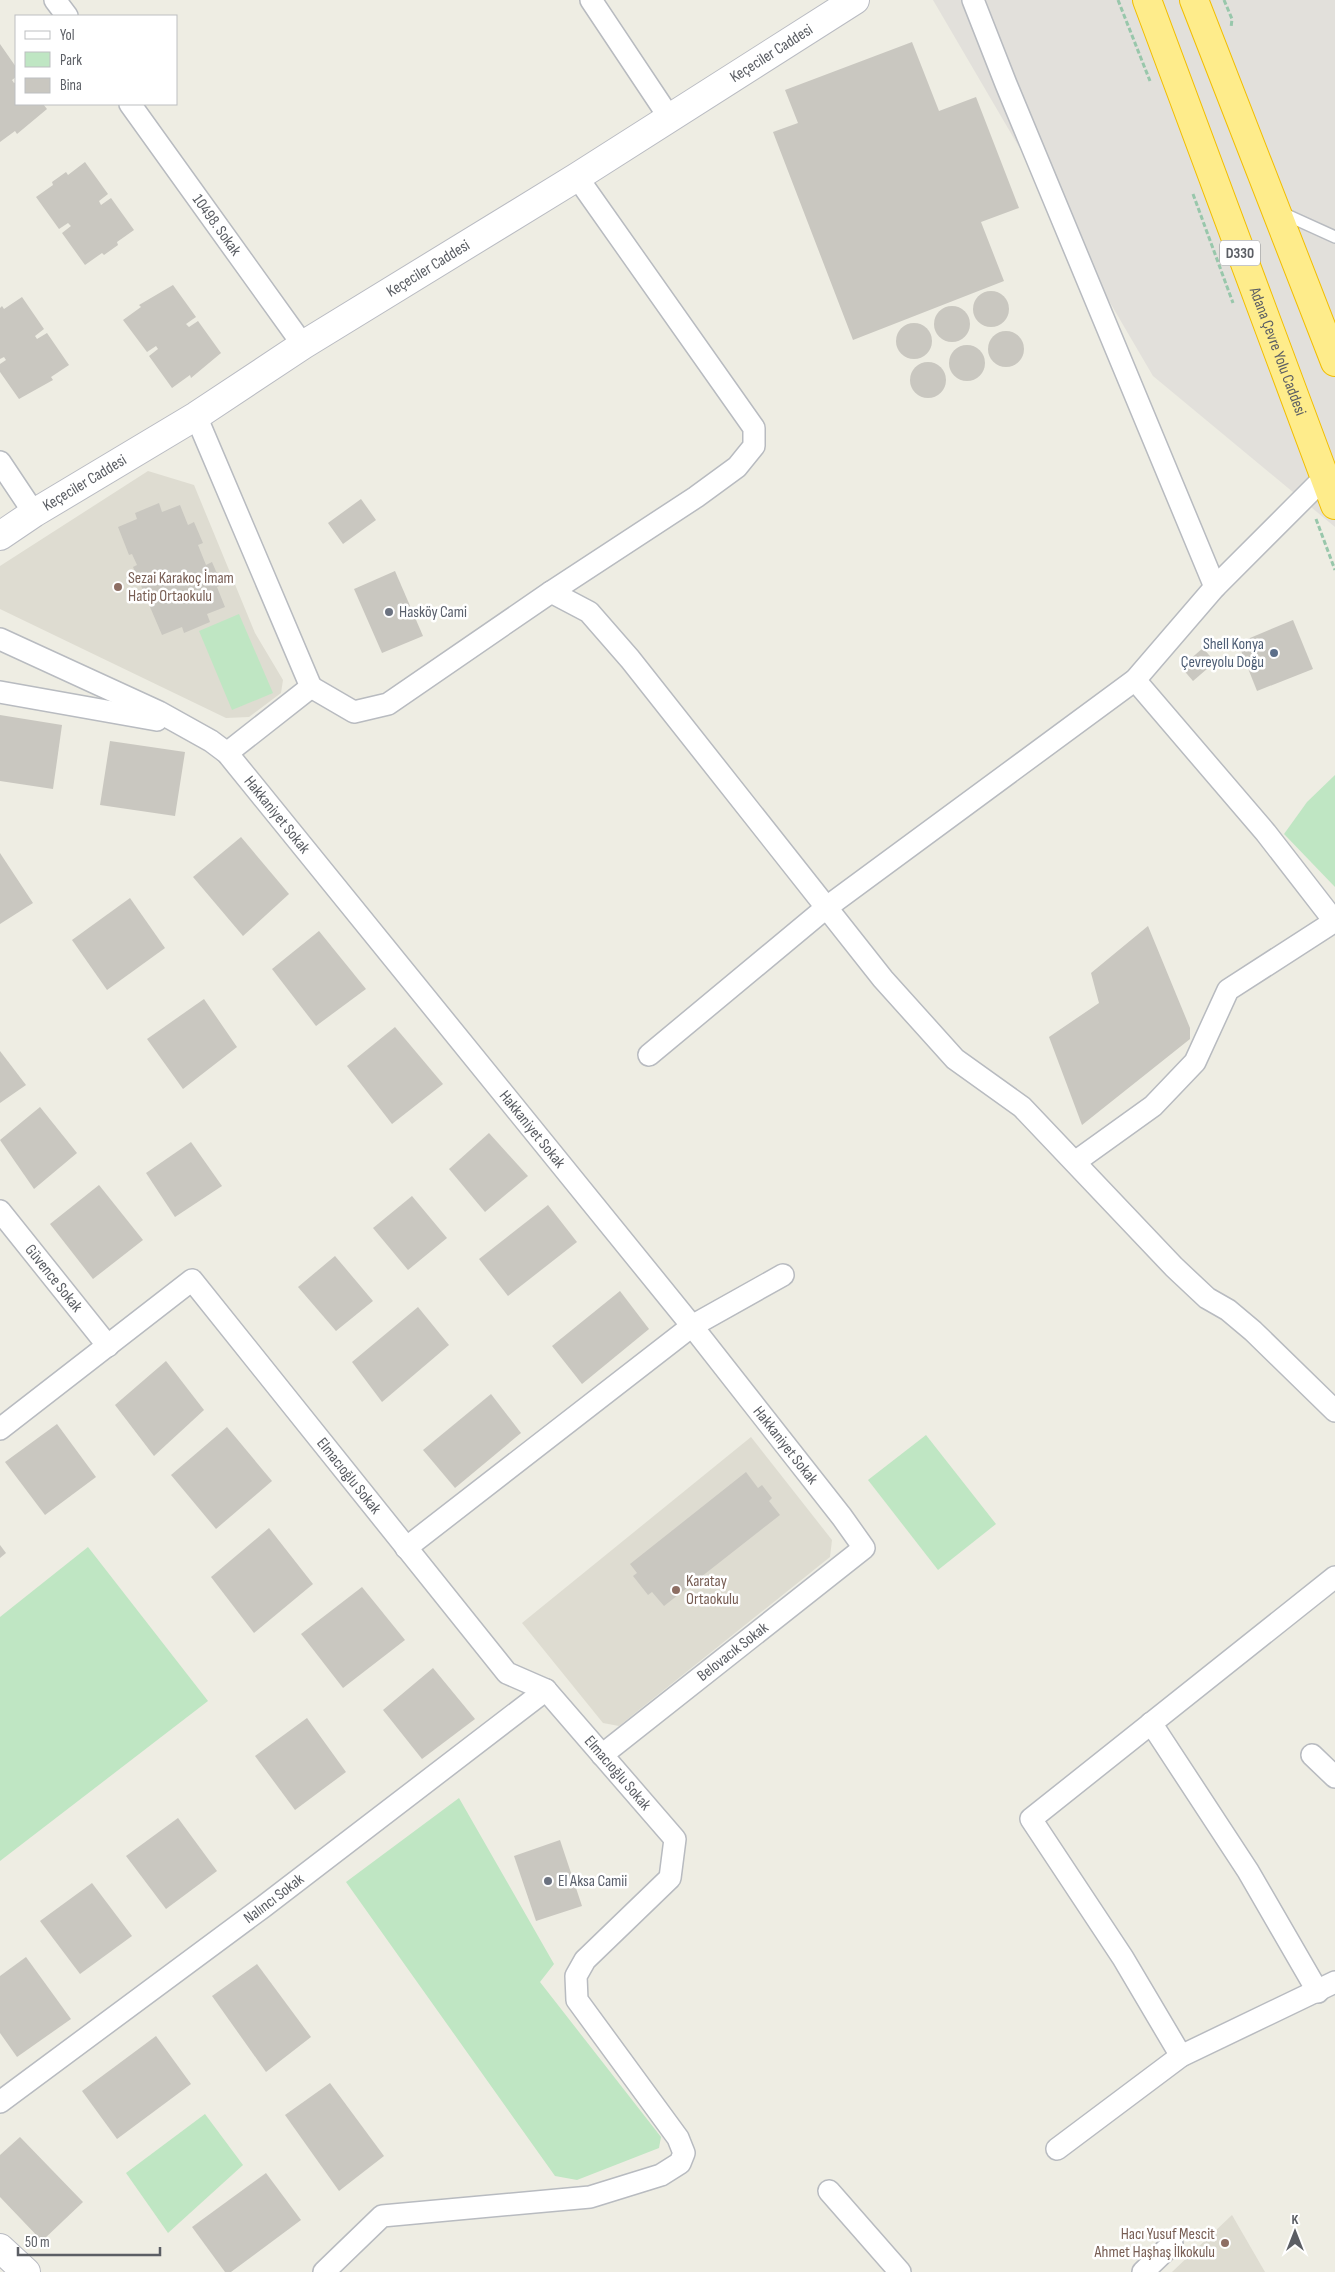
<svg xmlns="http://www.w3.org/2000/svg" width="1335" height="2272" font-family="'Sofia Sans Condensed',sans-serif">
  <rect width="100%" height="100%" fill="#eeede3"/>
  <polygon fill="#e2e0db" points="933,0 1335,0 1335,527 1153,376"/>
  <g fill="#dedcd1">
    <polygon points="148,471 194,485 255,633 283,680 281,693 249,717 226,718 0,609 0,566"/>
    <polygon points="751,1437 832,1540 830,1557 619,1726 603,1723 522,1623"/>
    <polygon points="1232,2215 1265,2272 1172,2272"/>
  </g>
  <g fill="#bfe6c3">
    <polygon points="239,614 273,693 232,710 199,631"/>
    <polygon points="1335,775 1335,887 1284,834 1307,802"/>
    <polygon points="926,1435 996,1524 938,1570 868,1480"/>
    <polygon points="88,1547 208,1701 0,1861 0,1617"/>
    <polygon points="459,1798 554,1964 540,1982 661,2137 659,2148 577,2180 555,2176 346,1882"/>
    <polygon points="205,2114 243,2165 168,2233 126,2173"/>
  </g>
  <g fill="#c9c7c0">
    <polygon points="912,42 939,111 976,97 1019,208 981,222 1004,281 853,340 773,132 798,123 785,90"/>
    <polygon points="0,44 16,67 16,77 12,80 14,83 16,82 16,104 43,104 47,109 17,134 15,131 0,142"/>
    <polygon points="85,162 108,194 99,201 101,205 111,198 134,230 117,242 118,245 104,255 102,253 85,265 62,233 71,226 68,223 59,229 36,197 53,185 52,182 66,172 68,175"/>
    <polygon points="173,285 196,317 186,324 189,327 198,321 221,353 191,378 190,375 172,388 149,356 158,349 156,346 147,352 123,320 141,307 139,305"/>
    <circle cx="991" cy="309" r="18"/>
    <polygon points="22,297 44,329 35,336 37,339 47,333 69,365 51,377 53,380 19,399 0,372 0,364 6,360 4,357 0,359 0,308 2,306 4,309"/>
    <circle cx="952" cy="324" r="18"/>
    <circle cx="914" cy="341" r="18"/>
    <circle cx="1006" cy="349" r="18"/>
    <circle cx="967" cy="363" r="18"/>
    <circle cx="928" cy="380" r="18"/>
    <polygon points="361,499 376,520 343,544 328,523"/>
    <polygon points="159,503 162,512 180,505 188,525 194,522 203,543 198,545 206,565 212,562 222,585 217,587 225,607 207,614 210,622 184,633 182,627 162,635 150,607 154,605 149,594 145,595 133,567 137,565 132,554 129,555 118,527 137,519 135,513"/>
    <polygon points="395,571 423,636 382,653 354,589"/>
    <polygon points="1293,620 1313,669 1257,691 1238,643"/>
    <polygon points="1203,648 1215,662 1193,681 1181,667"/>
    <polygon points="0,715 62,725 53,789 0,781"/>
    <polygon points="110,741 185,752 175,816 100,805"/>
    <polygon points="241,837 289,894 243,936 193,877"/>
    <polygon points="0,853 33,903 0,924"/>
    <polygon points="130,898 165,948 107,990 72,940"/>
    <polygon points="1148,926 1190,1028 1190,1039 1082,1125 1049,1037 1099,1003 1091,973"/>
    <polygon points="319,931 366,989 316,1026 272,969"/>
    <polygon points="204,999 237,1047 183,1089 147,1039"/>
    <polygon points="395,1027 443,1084 392,1124 347,1066"/>
    <polygon points="0,1051 26,1085 0,1103"/>
    <polygon points="40,1107 77,1153 34,1189 0,1140"/>
    <polygon points="489,1133 528,1176 485,1212 449,1169"/>
    <polygon points="191,1142 222,1186 175,1217 146,1173"/>
    <polygon points="99,1185 143,1240 93,1279 50,1224"/>
    <polygon points="412,1196 447,1238 408,1270 373,1228"/>
    <polygon points="548,1205 577,1242 508,1296 479,1259"/>
    <polygon points="335,1256 373,1301 336,1331 298,1287"/>
    <polygon points="620,1291 649,1329 582,1384 552,1346"/>
    <polygon points="418,1307 449,1345 382,1402 352,1362"/>
    <polygon points="166,1361 204,1410 154,1456 115,1405"/>
    <polygon points="491,1394 521,1433 455,1488 423,1450"/>
    <polygon points="57,1424 96,1477 45,1515 5,1462"/>
    <polygon points="227,1427 272,1481 216,1529 171,1475"/>
    <polygon points="746,1472 758,1488 762,1485 772,1498 769,1501 780,1515 664,1606 652,1592 648,1595 633,1576 637,1573 630,1564"/>
    <polygon points="269,1528 313,1584 254,1633 211,1577"/>
    <polygon points="0,1545 6,1553 0,1558"/>
    <polygon points="362,1587 405,1640 343,1688 301,1634"/>
    <polygon points="433,1668 475,1719 422,1759 383,1710"/>
    <polygon points="307,1718 346,1772 295,1810 255,1756"/>
    <polygon points="178,1818 217,1871 166,1909 126,1856"/>
    <polygon points="560,1840 582,1906 536,1921 514,1856"/>
    <polygon points="92,1883 132,1936 80,1974 40,1921"/>
    <polygon points="26,1957 71,2019 17,2057 0,2033 0,1976"/>
    <polygon points="257,1964 311,2037 266,2072 212,1996"/>
    <polygon points="156,2036 191,2084 117,2139 82,2091"/>
    <polygon points="330,2083 384,2156 339,2191 285,2115"/>
    <polygon points="20,2137 83,2202 42,2241 0,2197 0,2155"/>
    <polygon points="266,2173 301,2220 231,2272 225,2272 192,2227"/>
  </g>
  <g fill="none" stroke-linecap="round" stroke-linejoin="round">
    <defs>
      <polyline id="lane" points="1280,212 1335,237"/>
      <g id="street">
        <polyline points="55,0 67,16"/>
        <polyline points="591,0 669,117"/>
        <polyline points="973,0 1006,84 1215,587"/>
        <path id="s1" d="M130,104L303,345"/>
        <polyline points="196,416 311,687 227,753"/>
        <polyline points="0,462 34,513"/>
        <polyline points="551,592 696,497 737,467 754,446 754,428 577,177"/>
        <path id="s2" d="M0,639L159,712L211,741L227,753L692,1326L842,1517L864,1548L602,1755"/>
        <polyline points="1135,680 1266,833 1335,922"/>
        <polyline points="311,687 354,712 388,704 551,592 589,612 630,659 883,979 955,1059 1022,1107 1174,1267 1207,1298 1228,1310 1253,1331 1335,1411"/>
        <polyline points="0,692 157,720"/>
        <polyline points="649,1055 827,907 1135,680 1215,587 1324,478"/>
        <polyline points="1075,1162 1153,1106 1195,1062 1228,990 1335,921"/>
        <path id="s3" d="M0,1211L108,1346"/>
        <path id="s4" d="M0,1429L192,1280L507,1673L546,1690L675,1839L670,1878L585,1960L576,1976L577,2000L678,2138L684,2153L680,2163L661,2175L590,2197L382,2216L324,2272"/>
        <polyline points="406,1548 692,1326 783,1275"/>
        <polyline points="1151,1723 1248,1871 1318,1992"/>
        <polyline points="1312,1755 1335,1777"/>
        <polyline points="1181,2056 1123,1958 1031,1819 1335,1577"/>
        <path id="s5" d="M0,2102L263,1907L546,1690"/>
        <polyline points="1057,2149 1181,2056 1335,1982"/>
        <polyline points="829,2191 900,2272"/>
        <polyline points="1143,2272 1172,2244"/>
      </g>
      <g id="secondary">
        <path id="s6" d="M0,536L34,513L196,416L303,345L577,177L855,0"/>
        <polyline points="0,2248 26,2272"/>
      </g>
      <g id="highway">
        <path id="s7" d="M1147,0L1335,505"/>
        <polyline points="1194,0 1335,362"/>
      </g>
    </defs>
    <use href="#lane" stroke="#b8bbc0" stroke-width="14"/>
    <use href="#street" stroke="#b8bbc0" stroke-width="24"/>
    <use href="#secondary" stroke="#b9bbc2" stroke-width="30"/>
    <use href="#highway" stroke="#f2be00" stroke-width="30"/>
    <g stroke="#98c7ab" stroke-width="3" stroke-dasharray="5 2.5" stroke-linecap="butt">
      <polyline points="1118,0 1150,81"/>
      <polyline points="1224,0 1232,19 1231,28"/>
      <polyline points="1193,194 1233,303"/>
      <polyline points="1316,519 1335,570"/>
    </g>
    <use href="#lane" stroke="#fff" stroke-width="11"/>
    <use href="#street" stroke="#fff" stroke-width="21"/>
    <use href="#secondary" stroke="#fff" stroke-width="28"/>
    <use href="#highway" stroke="#feec8b" stroke-width="28"/>
  </g>
  <g fill="#8d6e63" stroke="#fff" stroke-width="2">
    <circle cx="118" cy="587" r="5"/>
    <circle cx="676" cy="1590" r="5"/>
    <circle cx="1225" cy="2243" r="5"/>
  </g>
  <g fill="#6b7280" stroke="#fff" stroke-width="2">
    <circle cx="389" cy="612" r="5"/>
    <circle cx="548" cy="1881" r="5"/>
  </g>
  <circle fill="#5c6f8a" stroke="#fff" stroke-width="2" cx="1274" cy="653" r="5"/>
  <g text-anchor="middle" dominant-baseline="central" stroke-width="5" stroke-linejoin="round" paint-order="stroke">
    <rect fill="#fff" stroke="#8c8e92" stroke-width="1" x="1220" y="240.5" width="40" height="25" rx="4"/>
    <g font-size="15" font-weight="bold" fill="#5b5e64">
      <text x="1240" y="253">D330</text>
    </g>
    <g font-size="16" fill="#5b5e64" stroke="#fff">
      <text stroke="none"><textPath href="#s6" startOffset="910">Keçeciler Caddesi</textPath></text>
      <text stroke="none"><textPath href="#s1" startOffset="149">10498. Sokak</textPath></text>
      <text stroke="none"><textPath href="#s6" startOffset="505">Keçeciler Caddesi</textPath></text>
      <text stroke="none"><textPath href="#s7" startOffset="375">Adana Çevre Yolu Caddesi</textPath></text>
      <text stroke="none"><textPath href="#s6" startOffset="100">Keçeciler Caddesi</textPath></text>
      <text stroke="none"><textPath href="#s2" startOffset="334">Hakkaniyet Sokak</textPath></text>
      <text stroke="none"><textPath href="#s2" startOffset="739">Hakkaniyet Sokak</textPath></text>
      <text stroke="none"><textPath href="#s3" startOffset="86">Güvence Sokak</textPath></text>
      <text stroke="none"><textPath href="#s2" startOffset="1144">Hakkaniyet Sokak</textPath></text>
      <text stroke="none"><textPath href="#s4" startOffset="494">Elmacıoğlu Sokak</textPath></text>
      <text transform="translate(733 1652) rotate(-38)">Belovacık Sokak</text>
      <text stroke="none"><textPath href="#s4" startOffset="899">Elmacıoğlu Sokak</textPath></text>
      <text stroke="none"><textPath href="#s5" startOffset="341">Nalıncı Sokak</textPath></text>
    </g>
    <g font-size="16" fill="#785e54" stroke="#fff" text-anchor="start">
      <text x="128" y="578">Sezai Karakoç İmam<tspan x="128" dy="18">Hatip Ortaokulu</tspan></text>
      <text x="686" y="1581">Karatay<tspan x="686" dy="18">Ortaokulu</tspan></text>
      <text x="1215" y="2234" text-anchor="end">Hacı Yusuf Mescit<tspan x="1215" dy="18">Ahmet Haşhaş İlkokulu</tspan></text>
    </g>
    <g font-size="16" fill="#5b616d" stroke="#fff" text-anchor="start">
      <text x="399" y="612">Hasköy Cami</text>
      <text x="558" y="1881">El Aksa Camii</text>
    </g>
    <g font-size="16" fill="#4e5e75" stroke="#fff" text-anchor="end">
      <text x="1264" y="644">Shell Konya<tspan x="1264" dy="18">Çevreyolu Doğu</tspan></text>
    </g>
  </g>
  <rect x="15" y="15" width="162" height="90" fill="#ffffff" stroke="#bdbfc1"/>
  <rect x="25" y="31" width="25" height="8" fill="#ffffff" stroke="#bdbfc1"/>
  <text x="60" y="40" font-size="15" fill="#5b5e64">Yol</text>
  <rect x="25" y="52" width="25" height="15" fill="#bfe6c3" stroke="#bdbfc1"/>
  <text x="60" y="65" font-size="15" fill="#5b5e64">Park</text>
  <rect x="25" y="78" width="25" height="15" fill="#c9c7c0" stroke="#bdbfc1"/>
  <text x="60" y="90" font-size="15" fill="#5b5e64">Bina</text>
  <g transform="translate(1295 2232)" stroke="#ffffff" stroke-width="4" paint-order="stroke">
  <path d="M0-4L9 19L0 12L-9 19Z" fill="#5b5e64"/>
  <text y="-8" font-size="14" font-weight="bold" text-anchor="middle" fill="#5b5e64">K</text>
  </g>
  <path d="M18 2247v8h142v-8" fill="none" stroke="#5b5e64" stroke-width="2.5"/>
  <text x="25" y="2247" font-size="15" fill="#5b5e64" stroke="#ffffff" stroke-width="4" paint-order="stroke">50 m</text>
</svg>
